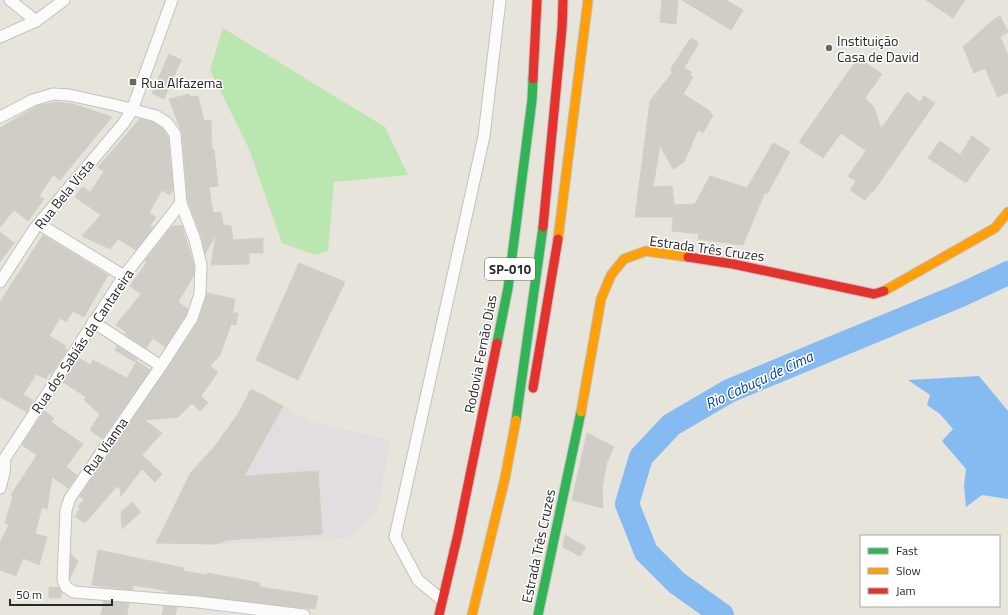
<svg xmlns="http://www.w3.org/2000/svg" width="1008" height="615" font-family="'Titillium Web',sans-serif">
  <rect width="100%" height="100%" fill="#e7e4db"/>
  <polygon fill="#e2dddf" points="251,389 312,422 390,440 378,509 348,538 217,544 156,543 191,472 215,446 238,414"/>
  <polygon fill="#bae7af" points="223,28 385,127 408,175 334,182 328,251 315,255 282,243 249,149 210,70"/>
  <polygon fill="#85bbf1" points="979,376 1008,411 1008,499 982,495 966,507 964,485 966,469 942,441 953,429 940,414 927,405 930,395 908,380"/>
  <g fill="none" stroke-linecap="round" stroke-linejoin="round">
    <polyline stroke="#85bbf1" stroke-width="24" points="722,615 677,583 646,552 627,504 641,457 671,425 729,391 961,295 1008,273"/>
  </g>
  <g fill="#cfcdc6" stroke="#d2cfc7">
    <polygon points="662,0 678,0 676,24 660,22"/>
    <polygon points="682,0 726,0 743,10 731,30"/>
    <polygon points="926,0 965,0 953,18"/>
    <polygon points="1000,16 1008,32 1000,37 1008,55 1008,92 998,97 985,68 974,73 963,47 994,19"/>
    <polygon points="691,38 699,43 684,68 691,72 690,74 693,77 683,94 710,111 709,112 713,115 703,133 698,130 684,162 673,169 660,145 653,187 672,186 674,205 695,204 710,176 747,188 773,143 790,152 767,194 765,192 743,245 698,239 699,234 672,231 673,217 635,217 650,101 672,73 671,68"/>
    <polygon points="169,54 181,60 164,99 152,93"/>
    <polygon points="858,58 882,74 865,98 874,107 881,129 907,92 920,102 924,96 935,103 873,192 871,192 865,200 850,190 856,181 848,176 866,151 841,133 823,158 799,142"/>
    <polygon points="190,94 190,97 198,96 204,121 211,120 212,150 214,150 218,186 209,187 213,213 221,212 223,223 222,225 231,226 233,240 263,238 263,253 249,253 249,264 211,265 216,235 205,254 202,238 188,201 182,133 169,99"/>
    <polygon points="57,102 73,104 112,117 60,180 53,175 39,196 44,199 28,221 14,210 0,227 0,128 37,106"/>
    <polygon points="140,119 153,122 162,128 168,137 173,190 170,195 162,190 149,213 156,217 149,227 154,227 136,250 118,239 110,249 82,236 101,215 75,197 82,187 90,192 104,172 98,167"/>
    <polygon points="972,136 990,149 966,183 928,158 940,141 960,155"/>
    <polygon points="172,226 182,226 194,266 194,275 178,302 188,309 186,315 165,347 153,338 146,348 125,334 126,332 116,325 141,294 130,286 147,262 145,261 148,257"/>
    <polygon points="0,232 14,243 0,262"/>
    <polygon points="43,235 108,275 84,317 73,311 66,322 60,318 49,336 66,346 65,348 67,350 51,374 49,373 46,379 36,374 23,395 33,400 27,412 0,397 0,302"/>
    <polygon points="299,263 345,282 298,380 256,360"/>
    <polygon points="207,293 235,299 233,313 238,313 236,325 231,324 220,355 210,366 218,372 201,396 208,403 200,411 192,403 178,417 144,420 162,433 142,455 162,474 155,482 142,469 121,496 120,489 117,486 85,523 75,517 80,508 78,507 84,499 80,496 198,322"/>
    <polygon points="117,346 137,359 135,362 115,350"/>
    <polygon points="79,358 90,365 93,360 127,378 137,361 150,370 102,439 90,430 100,414 84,400 86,397 63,382"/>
    <polygon points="251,389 283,406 244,476 318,471 322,534 227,540 217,544 156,543 191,472 215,446 238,414"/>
    <polygon points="44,411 54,418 51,422 83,444 66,467 77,475 68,488 52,477 47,509 42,507 35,534 47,537 39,565 23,558 16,576 0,570 0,542 9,525 5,523 13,496 11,495 37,455 22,445"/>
    <polygon points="587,433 614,447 607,462 602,488 603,508 572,500"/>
    <polygon points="132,502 141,512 122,529 121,512"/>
    <polygon points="565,535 586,547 580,556 563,547"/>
    <polygon points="98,550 184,568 183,571 207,575 207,573 240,579 260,583 260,587 318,596 315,609 167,593 168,591 133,585 132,590 92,585"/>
    <polygon points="71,554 78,561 70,578"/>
    <polygon points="49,587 59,588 62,593 60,598 49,598"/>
    <polygon points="104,601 129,603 127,615 101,615"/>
    <polygon points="164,606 177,607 175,615 162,615"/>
  </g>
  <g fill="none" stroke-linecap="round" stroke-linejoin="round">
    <defs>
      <g id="street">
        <polyline points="10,0 36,21"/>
        <polyline points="0,37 36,21 64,0"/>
        <polyline points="0,117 33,100 53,94 69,95 115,105 156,116 167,123 175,134 181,203 195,240 201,265 200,294 192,318 161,366 70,498 66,510 63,580 66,587 74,592 198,602 304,615"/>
        <polyline points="39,224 124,276"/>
        <polyline points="0,282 35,228 123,124 132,110 172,0"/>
        <polyline points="93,322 161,366"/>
        <polyline points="0,488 4,473 5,458 124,276 181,203"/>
        <polyline points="442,600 418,580 395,537 484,136 500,0"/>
      </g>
      <g id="fast">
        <polyline points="497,343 508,288 532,100 533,79"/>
        <polyline points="516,420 543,227"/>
        <polyline points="538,615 581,412"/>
      </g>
      <g id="slow">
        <polyline points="558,239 588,0"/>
        <polyline points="884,291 995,228 1008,212"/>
        <polyline points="581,412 601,299 611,275 624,259 646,251 688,257"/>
        <polyline points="472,615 505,478 516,420"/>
      </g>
      <g id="jam">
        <polyline points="533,79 537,0"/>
        <polyline points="543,227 562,28 563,0"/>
        <polyline points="688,257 733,264 874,294 884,291"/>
        <polyline points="533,388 558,239"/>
        <polyline points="439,615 458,534 497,343"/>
      </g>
    </defs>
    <use href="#street" stroke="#c3c1c2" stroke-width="13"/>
    <use href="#fast" stroke="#c3c1c2" stroke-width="11"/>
    <use href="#slow" stroke="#c3c1c2" stroke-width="11"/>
    <use href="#jam" stroke="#c3c1c2" stroke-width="11"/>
    <use href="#street" stroke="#fbfbfa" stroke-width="11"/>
    <use href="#fast" stroke="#30b455" stroke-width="9"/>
    <use href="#slow" stroke="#ff9f0a" stroke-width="9"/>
    <use href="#jam" stroke="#e5322d" stroke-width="9"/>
  </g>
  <g fill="#6a6966" stroke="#fff" stroke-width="1.5">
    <circle cx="829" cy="48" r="4"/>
    <rect x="129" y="78" width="8" height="8" rx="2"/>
  </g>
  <g text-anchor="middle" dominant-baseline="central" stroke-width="3" stroke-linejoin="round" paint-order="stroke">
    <rect fill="#fff" stroke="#686868" stroke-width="1" x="485" y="258" width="50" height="22" rx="3"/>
    <g font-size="13" font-weight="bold" fill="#272727">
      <text x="510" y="269">SP-010</text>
    </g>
    <g font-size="14" fill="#272727" stroke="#fff" text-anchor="start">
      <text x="837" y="40">Instituição<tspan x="837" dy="16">Casa de David</tspan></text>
      <text x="141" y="82">Rua Alfazema</text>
    </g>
    <g font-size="14" fill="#272727" stroke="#fff">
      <text transform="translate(64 194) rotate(-51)">Rua Bela Vista</text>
      <text transform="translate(707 248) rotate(8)">Estrada Três Cruzes</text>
      <text transform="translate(82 341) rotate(-56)">Rua dos Sabiás da Cantareira</text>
      <text transform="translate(480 354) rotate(-79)">Rodovia Fernão Dias</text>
      <text transform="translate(105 446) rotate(-55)">Rua Vianna</text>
      <text transform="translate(538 546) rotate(-78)">Estrada Três Cruzes</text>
    </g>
    <g font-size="15" font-style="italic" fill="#0043a1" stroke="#fff">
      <text transform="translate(759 380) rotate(-25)">Rio Cabuçu de Cima</text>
    </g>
  </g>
  <rect x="860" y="535" width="140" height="72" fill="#ffffff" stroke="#a9a9a9"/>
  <rect x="868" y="548" width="20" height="6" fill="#30b455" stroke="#a9a9a9"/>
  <text x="896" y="555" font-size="12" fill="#272727">Fast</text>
  <rect x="868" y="568" width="20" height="6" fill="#ff9f0a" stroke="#a9a9a9"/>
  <text x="896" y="575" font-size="12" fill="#272727">Slow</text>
  <rect x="868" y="588" width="20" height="6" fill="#e5322d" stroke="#a9a9a9"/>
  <text x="896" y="595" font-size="12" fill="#272727">Jam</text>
  <path d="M10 599v6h102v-6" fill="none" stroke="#272727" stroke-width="2"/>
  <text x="16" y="599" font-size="12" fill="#272727" stroke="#ffffff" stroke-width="3" paint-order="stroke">50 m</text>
</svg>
